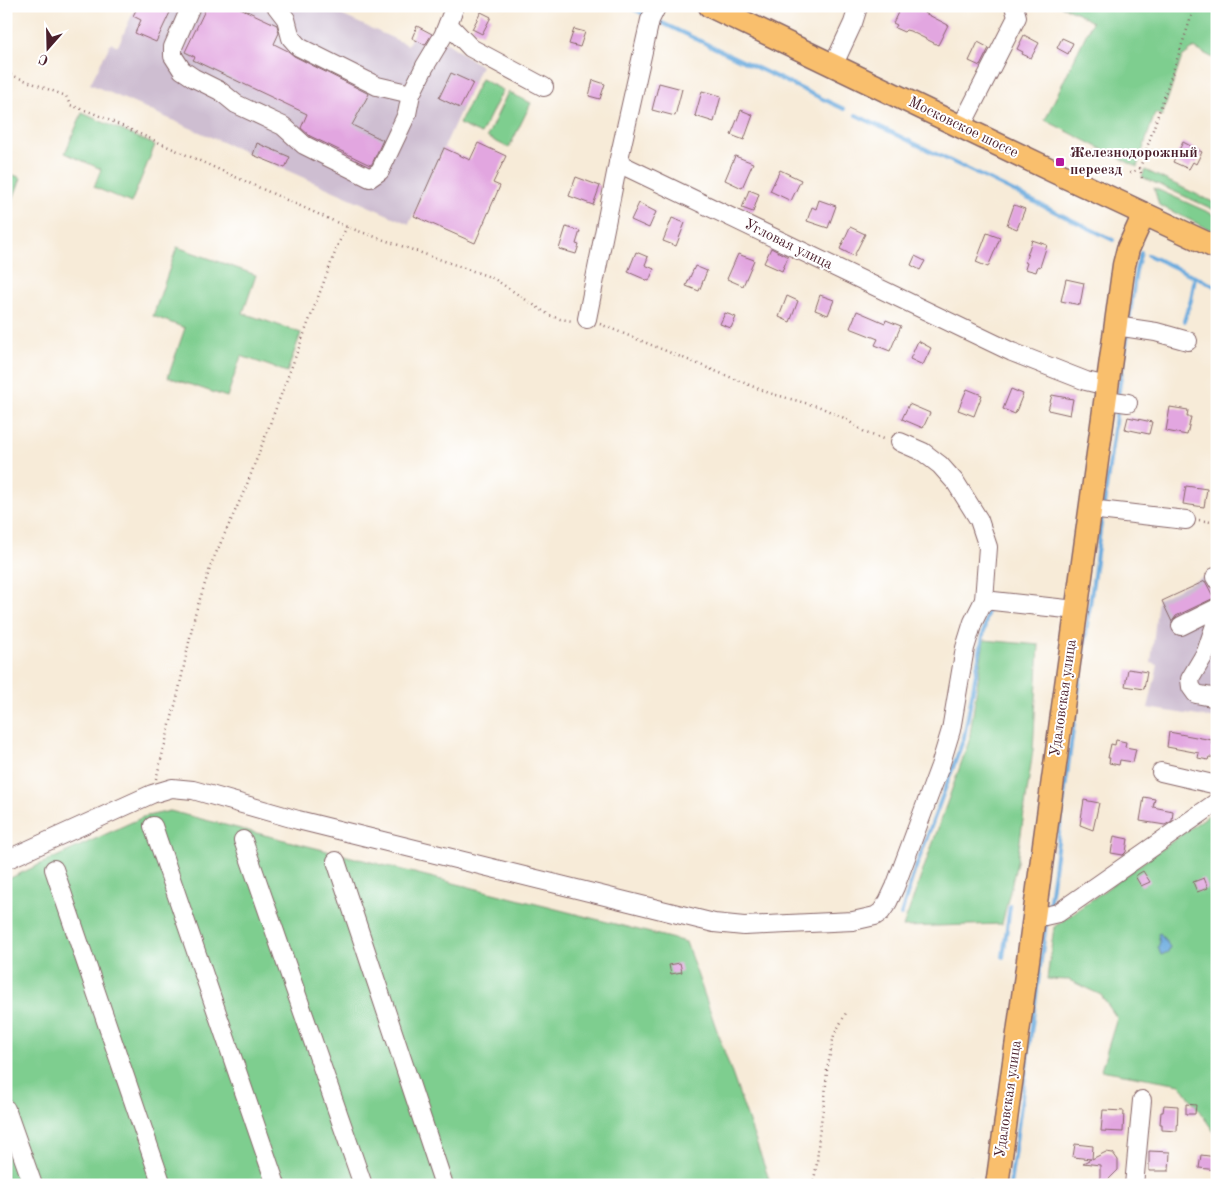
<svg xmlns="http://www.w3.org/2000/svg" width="1223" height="1191" font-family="'Old Standard TT',serif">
  <rect width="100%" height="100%" fill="#fff"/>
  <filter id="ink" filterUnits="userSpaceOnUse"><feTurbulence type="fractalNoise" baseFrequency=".02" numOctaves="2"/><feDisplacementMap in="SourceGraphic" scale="10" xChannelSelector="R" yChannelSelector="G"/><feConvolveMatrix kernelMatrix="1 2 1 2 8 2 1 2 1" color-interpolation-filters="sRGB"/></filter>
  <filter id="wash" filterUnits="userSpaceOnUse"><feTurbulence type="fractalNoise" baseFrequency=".0096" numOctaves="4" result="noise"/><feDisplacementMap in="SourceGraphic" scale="20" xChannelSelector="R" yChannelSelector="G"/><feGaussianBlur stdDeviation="1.12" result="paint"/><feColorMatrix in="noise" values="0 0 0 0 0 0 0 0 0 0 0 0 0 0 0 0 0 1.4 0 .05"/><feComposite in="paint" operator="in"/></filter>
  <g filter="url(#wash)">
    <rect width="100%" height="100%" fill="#f7ebd8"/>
    <g fill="#cebed1">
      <polygon points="136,6 321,6 408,45 417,26 437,36 481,66 409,224 90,84 111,43 118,46"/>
      <polygon points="1217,570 1217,719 1148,708 1158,665 1151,663 1158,599"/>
    </g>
    <g fill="#7ece8f" stroke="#64765d">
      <polygon points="1061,6 1217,6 1217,60 1194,48 1182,57 1162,116 1155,113 1137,167 1045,120 1092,22 1076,12"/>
      <polygon points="481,79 503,90 481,134 459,124"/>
      <polygon points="508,92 531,103 509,148 487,137"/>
      <polygon points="82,113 155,145 131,203 94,187 101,169 65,153"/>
      <polygon points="1145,170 1217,204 1217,211 1142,177"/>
      <polygon points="6,172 21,178 7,215 6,215"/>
      <polygon points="1154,188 1217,216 1217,233 1159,205"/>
      <polygon points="177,247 256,275 243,313 301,333 287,372 241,356 227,397 168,377 185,328 153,316"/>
      <polygon points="984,640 1039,645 1033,750 1017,862 1002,924 903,927 969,741"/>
      <polygon points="1217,809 1217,1136 1180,1084 1101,1070 1117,1018 1101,995 1069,980 1047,979 1054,927"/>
      <polygon points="170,811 686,942 771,1185 6,1185 6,880 143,817"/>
    </g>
    <polygon fill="#6babde" stroke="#5a6584" points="1160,933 1170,947 1168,952 1161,955 1158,947 1160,942 1158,934"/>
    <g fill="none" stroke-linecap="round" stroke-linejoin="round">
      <g stroke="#6babde" stroke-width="4">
        <polyline points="627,6 644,14"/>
        <polyline points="658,21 844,109"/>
        <polyline points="856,115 1113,240"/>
        <polyline points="1148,255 1217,287"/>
        <polyline points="1184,321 1191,300 1195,277"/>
        <polyline points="1129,322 1136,270 1141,252"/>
        <polyline points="1118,396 1128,332"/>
        <polyline points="1104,505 1117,408"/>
        <polyline points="1049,907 1102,516"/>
        <polyline points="901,915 913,875 964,738 988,609"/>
        <polyline points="1003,957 1010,906"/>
        <polyline points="969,1185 970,1178"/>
        <polyline points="1010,1185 1046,924"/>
      </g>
    </g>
    <g id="blocks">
      <g fill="#e2a6e0">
        <polygon points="138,6 173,6 156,42 135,33 141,20 133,16"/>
        <polygon points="207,6 236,6 277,25 279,33 274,44 288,51 294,56 369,94 352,125 383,140 372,164 370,165 310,136 301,128 307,114 193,60 195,57 185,52"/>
        <polygon points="901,6 921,6 919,10 948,25 938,45 910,31 906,30 904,32 895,28 897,25 893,23"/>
        <polygon points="481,12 491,17 482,34 472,29"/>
        <polygon points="417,26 432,34 425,45 412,38"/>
        <polygon points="574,29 585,32 580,47 569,44"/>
        <polygon points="1024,35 1039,43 1031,58 1022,54 1023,52 1017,49"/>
        <polygon points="1062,38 1073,43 1068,54 1057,48"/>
        <polygon points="978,42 989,48 980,66 969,61"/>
        <polygon points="451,73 473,83 460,108 439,98"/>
        <polygon points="593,80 605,84 600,99 589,96"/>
        <polygon points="659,83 682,89 675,116 652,110"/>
        <polygon points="702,91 721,96 714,122 695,116"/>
        <polygon points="741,110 753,115 744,140 731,135"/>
        <polygon points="1183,142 1202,152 1196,164 1193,162 1189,169 1173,162"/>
        <polygon points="257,143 290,157 285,168 253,155"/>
        <polygon points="478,143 506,156 493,183 500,186 475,243 414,216 444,148 470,160"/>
        <polygon points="735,156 753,163 742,188 725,180"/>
        <polygon points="780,170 801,180 791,201 770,191"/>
        <polygon points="576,177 600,186 593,205 569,196"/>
        <polygon points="749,190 759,194 753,212 742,208"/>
        <polygon points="819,200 836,206 828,228 807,221 812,207 816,209"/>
        <polygon points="639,203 656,212 649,228 631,220"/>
        <polygon points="1014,205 1025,209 1017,229 1007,225"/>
        <polygon points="672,218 685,223 676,246 663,241"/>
        <polygon points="566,227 580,231 576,244 579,245 576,254 559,249"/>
        <polygon points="850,227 865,234 854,256 840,249"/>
        <polygon points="987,233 1000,238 988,267 976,262"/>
        <polygon points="1032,240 1047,245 1040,267 1038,266 1036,272 1025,269 1027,263 1025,262"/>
        <polygon points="771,248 788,257 782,271 764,263"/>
        <polygon points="636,252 648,257 645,265 654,269 649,281 628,272"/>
        <polygon points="738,254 754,260 743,286 727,279"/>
        <polygon points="915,256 925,261 920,270 911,265"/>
        <polygon points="695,266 707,271 699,291 686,286"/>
        <polygon points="1066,279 1084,283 1080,305 1061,301"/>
        <polygon points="820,295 834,300 828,315 815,310"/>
        <polygon points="787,296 798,301 790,322 779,317"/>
        <polygon points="857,311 885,323 886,320 901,326 890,351 875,345 878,339 850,328"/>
        <polygon points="725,313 736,317 731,328 720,324"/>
        <polygon points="918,341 931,348 923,365 910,359"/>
        <polygon points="967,389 982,395 974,416 958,410"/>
        <polygon points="1011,389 1023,394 1015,414 1003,409"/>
        <polygon points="1052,395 1073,399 1070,415 1048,410"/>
        <polygon points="909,404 930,413 923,428 902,419"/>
        <polygon points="1170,407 1188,410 1187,417 1191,417 1187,435 1166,431"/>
        <polygon points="1128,417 1152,422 1149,434 1125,429"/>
        <polygon points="1186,486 1207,489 1204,507 1183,504"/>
        <polygon points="1205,581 1214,598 1176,616 1172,622 1162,601"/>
        <polygon points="1128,669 1147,672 1144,689 1125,686"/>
        <polygon points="1169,732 1212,740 1211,744 1217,745 1217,758 1209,757 1208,760 1198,758 1199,753 1167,747"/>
        <polygon points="1116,740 1126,742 1125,747 1136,749 1133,762 1120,760 1119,765 1109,763 1110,758 1108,758 1111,744 1115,745"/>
        <polygon points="1144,797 1155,799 1153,807 1173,811 1172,821 1165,825 1140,821"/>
        <polygon points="1084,800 1099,803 1093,830 1080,825"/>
        <polygon points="1114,836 1128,839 1126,852 1123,855 1111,853"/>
        <polygon points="1143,871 1150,882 1141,886 1135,876"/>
        <polygon points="1204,878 1208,888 1197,892 1193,882"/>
        <polygon points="680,963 682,972 671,974 669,965"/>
        <polygon points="1186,1104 1196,1105 1195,1114 1186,1114"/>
        <polygon points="1164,1105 1178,1106 1177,1131 1162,1130 1162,1124 1160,1124 1161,1112 1163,1112"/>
        <polygon points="1103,1110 1124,1111 1123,1132 1101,1131"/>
        <polygon points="1075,1144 1093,1146 1092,1159 1106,1152 1113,1153 1118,1160 1118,1170 1103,1185 1100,1185 1100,1165 1083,1163 1091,1159 1073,1157"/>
        <polygon points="1149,1151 1170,1152 1169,1171 1149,1171"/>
        <polygon points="1201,1155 1217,1157 1217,1170 1199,1168"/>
      </g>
    </g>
  </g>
  <g filter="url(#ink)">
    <use href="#blocks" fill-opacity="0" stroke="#876668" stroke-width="1"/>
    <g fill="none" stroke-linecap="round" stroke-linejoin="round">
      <defs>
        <g id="minor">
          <polyline points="191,6 173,47 173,56 182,70 194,78 220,91 236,104 283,126 304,145 370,178 380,171 407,114 411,94 425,66 443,36 455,6"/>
          <polyline points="276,6 286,19 291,38 299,47 377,86 411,94"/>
          <polyline points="657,6 650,20 618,163 1012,352 1086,381 1107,386"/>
          <polyline points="448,24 471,48 544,87"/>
          <polyline points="833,66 853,23 858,7"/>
          <polyline points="961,127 1017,17 1014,6"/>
          <polyline points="587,319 618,163"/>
          <polyline points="1116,326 1156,332 1188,341"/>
          <polyline points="1106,400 1128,403"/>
          <polyline points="1090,509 1186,520"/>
          <polyline points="1215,577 1217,580"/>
          <polyline points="984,600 1076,610"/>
          <polyline points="1217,619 1206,652 1190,679 1191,687 1196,694 1217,698"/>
          <polyline points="1181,626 1217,608"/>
          <polyline points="1161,772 1217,785"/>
          <polyline points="153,826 276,1185"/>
          <polyline points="243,840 363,1185"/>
          <polyline points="6,860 152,794 172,788 193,790 298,820 714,923 744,926 853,921 875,916 881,912 888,902 895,887 940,766 951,730 965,648 973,622 984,600 988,547 979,520 956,483 940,465 923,452 900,442"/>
          <polyline points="336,861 444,1185"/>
          <polyline points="54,869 162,1185"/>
          <polyline points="1034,915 1045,916 1058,913 1217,802"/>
          <polyline points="6,1109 33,1185"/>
          <polyline points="1134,1185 1142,1100"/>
        </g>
        <g id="major">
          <polyline points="710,6 1055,172 1217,248"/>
          <polyline points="997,1185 1124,265 1128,249 1144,214"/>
        </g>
      </defs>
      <use href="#minor" stroke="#876668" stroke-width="20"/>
      <use href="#major" stroke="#876668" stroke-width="25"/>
      <g stroke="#876668" stroke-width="2.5" stroke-dasharray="1 4" stroke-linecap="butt">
        <polyline points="6,73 66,96 70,105 93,113 347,227 493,278 549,315 560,319 573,321"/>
        <polyline points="1130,173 1140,168"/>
        <polyline points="1142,178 1140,168 1195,6"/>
        <polyline points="600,324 769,393 820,407 844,418 866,433 886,440"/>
        <polyline points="1199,520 1217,523"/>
        <polyline points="156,779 178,694 195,614 212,562 246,487 339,242 347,227"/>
        <polyline points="813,1185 817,1163 819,1135 825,1097 827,1070 834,1035 846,1013"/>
      </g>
      <use href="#minor" stroke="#fff" stroke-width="18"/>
      <use href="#major" stroke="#f9bf6d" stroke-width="22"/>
    </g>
  </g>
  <rect fill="#b5179e" stroke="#fff" stroke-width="2" x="1055" y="157" width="10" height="10" rx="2.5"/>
  <g text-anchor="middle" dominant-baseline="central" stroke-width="4" stroke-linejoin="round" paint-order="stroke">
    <g font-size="15" fill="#4a1f2b" stroke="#fff">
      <text transform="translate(963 128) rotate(26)">Московское шоссе</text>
      <text transform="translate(788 245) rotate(26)">Угловая улица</text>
      <text transform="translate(1064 698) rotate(-82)">Удаловская улица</text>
      <text transform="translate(1009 1099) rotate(-82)">Удаловская улица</text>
    </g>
    <g font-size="15" font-weight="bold" fill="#4a1f2b" stroke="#fff" text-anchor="start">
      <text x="1070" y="153">Железнодорожный<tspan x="1070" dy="17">переезд</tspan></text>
    </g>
  </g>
  <rect width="1223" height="1191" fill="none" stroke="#fff" stroke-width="25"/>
  <g transform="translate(48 48) rotate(200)" stroke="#ffffff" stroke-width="4" paint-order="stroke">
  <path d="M0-4L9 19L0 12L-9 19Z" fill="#4a1f2b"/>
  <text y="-8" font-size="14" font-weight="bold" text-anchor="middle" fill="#4a1f2b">С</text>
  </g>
</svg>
